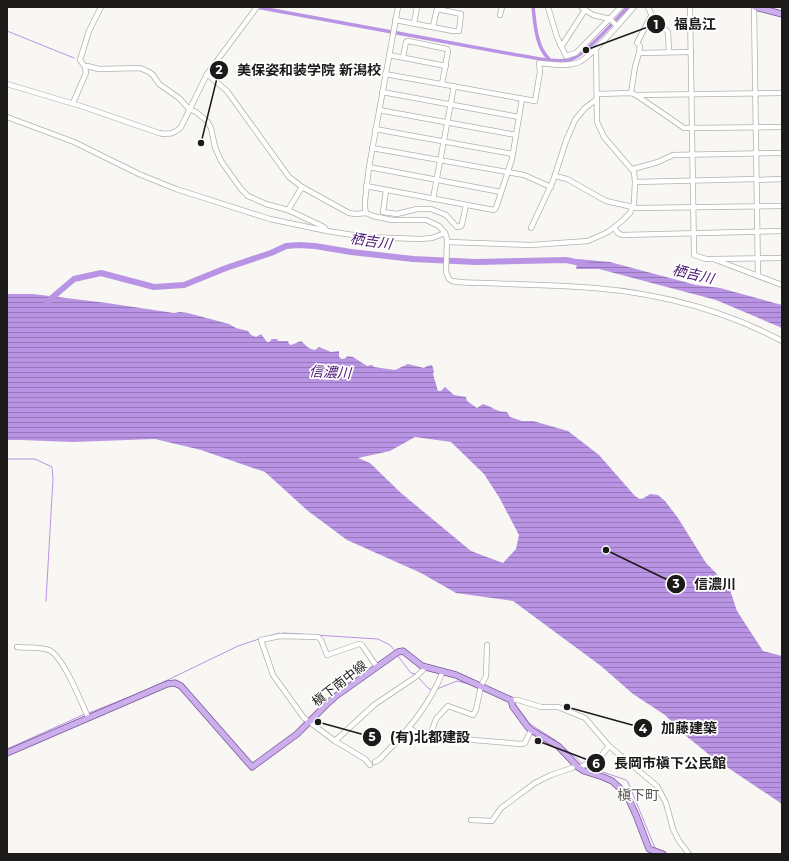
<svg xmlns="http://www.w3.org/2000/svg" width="789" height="861" font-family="Montserrat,'Noto Sans JP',sans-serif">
  <defs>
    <pattern id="water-rules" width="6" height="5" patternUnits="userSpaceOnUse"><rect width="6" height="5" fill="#ba94e4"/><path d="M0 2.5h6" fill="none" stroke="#9678b8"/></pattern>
  </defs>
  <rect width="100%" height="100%" fill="#f8f7f3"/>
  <g fill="url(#water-rules)" fill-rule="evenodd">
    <polygon points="578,259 610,262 696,285 720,288 782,305 782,328 716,300 599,269 576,269"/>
    <path d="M7,294H33L107,303L174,313L180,312L188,313L229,324L236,328L248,331L251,335L256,337L261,334L267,342H269L272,339H277L278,341H288L289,344L291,345L301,341C306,345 308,349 315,350L319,347L331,352L339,351V357L342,359L346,358L347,356L353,357L367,366L372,365L374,367L395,370L408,364L424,368L427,366L432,365L434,371L433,374L438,391H441L445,387L454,395L466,397L467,401L477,408L483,404C493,407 496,412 507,412L510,417L522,421H533L568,431L599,455L635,496L640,499L644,498L650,494L658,495L665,501L678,518L706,563L719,576L730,590L737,611L763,651L782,656V804L712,757L685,735L665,715L633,694L601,666L513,601L456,593L421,573L347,540L308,511L265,472L201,450L155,439L73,442L20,440H7ZM415,437L451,442L484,474L499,497L519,535L516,549L503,563L471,551L401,493L370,463L358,458L390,451Z"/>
  </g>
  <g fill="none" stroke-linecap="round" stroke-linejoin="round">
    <g stroke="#ba94e4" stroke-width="1">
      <polyline points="7,31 74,58"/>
      <polyline points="7,459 35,459 52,467 53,478 46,601"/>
      <polyline points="283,633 378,639 390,645 395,651"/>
      <polyline points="266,637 279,633"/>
      <polyline points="398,656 411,673 416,674"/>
      <polyline points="418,677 428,688 432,690"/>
      <polyline points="437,689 457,681 469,684"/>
      <polyline points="485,691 497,696"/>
      <polyline points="516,705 530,724 555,740 583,764"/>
      <polyline points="89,713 147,690 238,646 259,639"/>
      <polyline points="7,749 85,714"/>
      <polyline points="586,766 626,780 628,782 655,848"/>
    </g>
    <g stroke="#ba94e4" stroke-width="3.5">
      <path d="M256,7L517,55C533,57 552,63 569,60C585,56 615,20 628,7"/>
      <path d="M533,7C535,24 536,47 549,59"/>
    </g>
    <polyline stroke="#ba94e4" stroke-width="6" points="47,302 74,279 101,273 154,287 184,285 226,268 271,253 286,246 299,245 315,246 351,252 413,259 476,262 566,260 586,264"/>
    <defs>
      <g id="minor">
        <path d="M398,7L369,167L365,201V208L366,213L373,216L392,220H426L439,226L445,233L447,239L446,272L449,279L452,281C462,283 474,283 485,283C511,284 537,285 564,286C640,289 715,305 782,341"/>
        <polyline points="548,7 557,37 566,56 576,53 621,7"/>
        <polyline points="581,7 593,15 610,19 617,26"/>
        <polyline points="648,7 652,16 668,32 669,52"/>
        <polyline points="690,7 694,255 706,259 714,259 782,258"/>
        <polyline points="754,7 758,276"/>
        <polyline points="500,15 502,7"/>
        <polyline points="395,20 453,31 459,31 461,14 437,9 433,26"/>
        <polyline points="414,23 417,7"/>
        <polyline points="560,45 563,44 585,10"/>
        <polyline points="639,53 640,46 637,43 650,18 653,17"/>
        <polyline points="389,55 446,66"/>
        <polyline points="403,57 406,42 408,41 447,49 448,51 442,84"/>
        <polyline points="85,67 87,66 99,69 140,68 149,72 153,75 159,84 179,98 189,109 196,112 207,121 211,128 215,147 221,161 241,189 248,196 266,204 288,210 324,227 327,231"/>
        <polyline points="207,74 227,91 289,177 302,187 349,213 356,214 366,213"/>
        <path d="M385,74L535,101L540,72L539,63C551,64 565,67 577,63C590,59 623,19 634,7"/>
        <path d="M7,84L84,107L159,133C168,135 175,134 181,127L207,74L257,7"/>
        <polyline points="382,92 519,117"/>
        <polyline points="631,93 635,67 639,53 691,52"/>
        <polyline points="597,94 631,93 636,95 684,128 782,127"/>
        <polyline points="636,95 782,93"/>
        <polyline points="73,103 86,73 85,67 80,60 89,31 101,7"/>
        <polyline points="379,110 516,135"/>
        <polyline points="7,117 74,142 139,174 176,189 270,219 327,231 366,237 420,239 432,238 445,233"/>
        <polyline points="375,129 513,154"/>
        <polyline points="372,148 524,175 551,187"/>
        <polyline points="369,167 501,192"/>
        <polyline points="633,169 658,162 673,155 782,153"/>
        <polyline points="555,176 567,179 606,201 637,208 782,206"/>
        <polyline points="757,180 782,179"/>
        <polyline points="635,182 757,179"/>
        <polyline points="366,186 494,210 496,208 512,159 522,99"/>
        <polyline points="386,190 383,212 397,214 417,209 431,209 446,215 457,227 461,226 462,224 466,205"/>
        <polyline points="433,199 454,86"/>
        <polyline points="288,210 302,187"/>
        <polyline points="531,228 553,181 566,141 575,120 585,108 597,99"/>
        <polyline points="614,228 618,233 622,235 782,231"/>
        <polyline points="448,242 531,245 588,241 608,232 622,221 630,213 634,203 635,182 634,172 604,137 597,122 596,48"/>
        <polyline points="716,260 782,285"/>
        <path d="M17,647C26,648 41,647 49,650C63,656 81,702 88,717"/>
        <polyline points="511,700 518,700 541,707 558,707 585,718 609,746 657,786 666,803 673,829 679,841 689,854"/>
        <polyline points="409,728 420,735 424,736 521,744 525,743 531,730"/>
        <polyline points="430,736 436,719 448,706 473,715 476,710 481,686 486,676 487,645"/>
        <polyline points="335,741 374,705 417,676 426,667"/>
        <path d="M375,762L380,759C406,732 429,707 443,671"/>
        <polyline points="370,765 365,759 335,741 304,718 273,675 261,640 280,636 318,637 321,640 327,655 359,644 362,645 377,667"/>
        <polyline points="579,768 601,756 609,746"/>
        <polyline points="471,820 492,821 501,808 535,783 551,775 572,768 576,765"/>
      </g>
      <g id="major">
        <polyline points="755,7 782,14"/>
        <polyline points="7,753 167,684 175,683 181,686 252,767 297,734 326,705 336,696 398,652 403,651 422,666 456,675 511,700 513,707 527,726 531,730 558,746 578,767 584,771 603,777 612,781 622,790 629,800 636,815 649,849 663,854"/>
      </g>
    </defs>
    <use href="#minor" stroke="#b2b1ad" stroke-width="6"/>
    <use href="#major" stroke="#79579a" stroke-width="7"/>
    <use href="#minor" stroke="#fff" stroke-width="4.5"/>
    <use href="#major" stroke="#cdaeec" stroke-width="5.5"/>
  </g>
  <g text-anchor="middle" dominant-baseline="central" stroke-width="3.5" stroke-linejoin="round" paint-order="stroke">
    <g font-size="13" fill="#1c1b1a" stroke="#fff">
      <text transform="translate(339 683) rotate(-38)">槇下南中線</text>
    </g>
    <g font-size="14" font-style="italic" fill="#4a1472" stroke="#fff">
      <text transform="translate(371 241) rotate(8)">栖吉川</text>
      <text transform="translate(693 274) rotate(13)">栖吉川</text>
      <text transform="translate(330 372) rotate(3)">信濃川</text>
    </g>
    <g font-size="14" fill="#565551" stroke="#fff">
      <text x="638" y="795">槇下町</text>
    </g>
  </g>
  <path fill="none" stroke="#1c1b1a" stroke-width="1.5" d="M586 50L656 24M201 143L219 70M606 550L676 584M567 707L643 728M318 722L372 737M538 741L596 763"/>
  <g fill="#1c1b1a" stroke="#fff" stroke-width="1.5">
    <circle cx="586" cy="50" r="4"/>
    <circle cx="201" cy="143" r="4"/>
    <circle cx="606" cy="550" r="4"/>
    <circle cx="567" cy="707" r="4"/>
    <circle cx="318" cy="722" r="4"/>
    <circle cx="538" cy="741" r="4"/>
    <circle cx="656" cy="24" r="10"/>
    <circle cx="219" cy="70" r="10"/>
    <circle cx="676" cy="584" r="10"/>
    <circle cx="643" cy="728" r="10"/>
    <circle cx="372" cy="737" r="10"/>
    <circle cx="596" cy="763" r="10"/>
  </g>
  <g font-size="12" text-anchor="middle" font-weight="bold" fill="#fff">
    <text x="656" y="29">1</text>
    <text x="219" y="74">2</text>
    <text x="676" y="588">3</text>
    <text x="643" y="733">4</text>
    <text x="372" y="741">5</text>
    <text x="596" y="768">6</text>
  </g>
  <g font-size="14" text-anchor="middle" font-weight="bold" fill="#1c1b1a" stroke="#fff" stroke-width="3.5" stroke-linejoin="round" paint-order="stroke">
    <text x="695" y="29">福島江</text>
    <text x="309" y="75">美保姿和装学院 新潟校</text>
    <text x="715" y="589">信濃川</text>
    <text x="689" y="733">加藤建築</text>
    <text x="430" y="742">(有)北都建設</text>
    <text x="670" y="768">長岡市槇下公民館</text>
  </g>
  <rect width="789" height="861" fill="none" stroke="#1c1b1a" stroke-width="16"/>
</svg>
